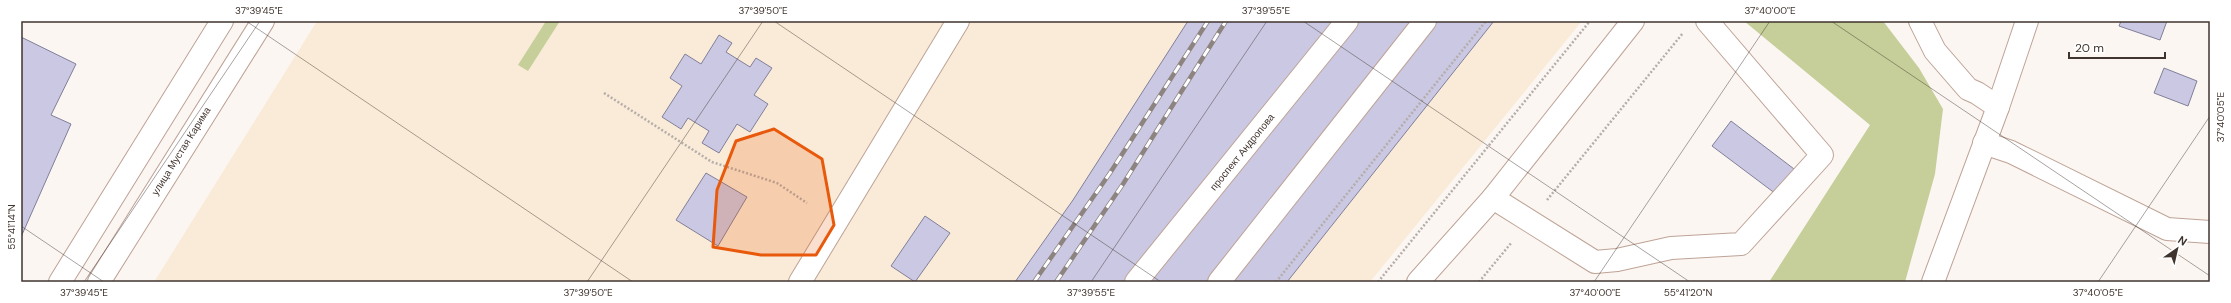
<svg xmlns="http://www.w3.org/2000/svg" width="2231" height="303" font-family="'DM Sans',sans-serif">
  <rect width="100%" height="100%" fill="#fcf6f3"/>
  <g fill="#faebd8">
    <polygon points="317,21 1188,21 1073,200 1015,282 154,282"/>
    <polygon points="1494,21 1582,21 1370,282 1286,282"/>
  </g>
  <g fill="#c6cf99">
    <polygon points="546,21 560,21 528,71 518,65"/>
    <polygon points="1744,21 1883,21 1919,68 1943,109 1935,174 1905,282 1769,282 1870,125"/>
  </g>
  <g fill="#cac8e3" stroke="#817f98">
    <polygon points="1188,21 1494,21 1287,282 1015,282 1073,200"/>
    <polygon points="2121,21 2167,21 2160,40 2119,26"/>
    <polygon points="719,35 732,43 726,52 750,67 756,58 772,68 754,95 768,104 750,132 737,124 719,153 702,143 709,131 688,118 681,129 662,117 682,86 670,78 685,54 701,64"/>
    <polygon points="21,37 76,64 51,115 71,124 21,237"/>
    <polygon points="2164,68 2197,81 2188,106 2154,93"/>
    <polygon points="1731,121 1798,172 1780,197 1712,146"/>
    <polygon points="706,173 747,197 718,246 676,220"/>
    <polygon points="925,216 950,233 915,282 891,266"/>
  </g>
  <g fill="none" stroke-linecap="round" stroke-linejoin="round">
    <defs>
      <g id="minor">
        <polyline points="1920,21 1935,51 1968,89 1977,93 1998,107"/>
        <polyline points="1984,143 2011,152 2167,229 2210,232"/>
        <polyline points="1493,198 1595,262 1617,260 1671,248 1741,244 1822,155 1707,21"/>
        <polyline points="60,282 222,21"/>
        <polyline points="99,282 263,21"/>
        <polyline points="800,282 958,21"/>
        <polyline points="1418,282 1493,198 1633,21"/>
        <polyline points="1933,282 1998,107 2027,21"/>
      </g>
      <g id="major">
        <polyline points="1136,282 1347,21"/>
        <polyline points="1219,282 1425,21"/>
      </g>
    </defs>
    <use href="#minor" stroke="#bea396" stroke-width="24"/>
    <use href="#major" stroke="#bea396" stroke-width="24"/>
    <g stroke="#b5ada9" stroke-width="2.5" stroke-dasharray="2 2" stroke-linecap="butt">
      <polyline points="604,93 712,162 777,183 807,203"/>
      <polyline points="1547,200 1683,33"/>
      <polyline points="1276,282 1486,21"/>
      <polyline points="1378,282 1590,21"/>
      <polyline points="1479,282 1512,242"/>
    </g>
    <use href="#minor" stroke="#fff" stroke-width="22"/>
    <use href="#major" stroke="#fff" stroke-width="22"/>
    <defs>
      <g id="rail">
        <polyline points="1034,282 1110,173 1208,21"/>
        <polyline points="1056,282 1123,184 1226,21"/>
      </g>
    </defs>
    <use href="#rail" stroke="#8d837f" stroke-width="4.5"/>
    <use href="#rail" stroke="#fff" stroke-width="3" stroke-dasharray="9" stroke-linecap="butt"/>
  </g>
  <path fill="#e8590c" fill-opacity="0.2" stroke="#e8590c" stroke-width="3" stroke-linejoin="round" d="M774,129L822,159L834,225L816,255H761L713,247L717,190L736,141Z"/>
  <path fill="none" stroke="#40342f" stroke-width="1" stroke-opacity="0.45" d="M246,21L633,282M774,21L1161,282M1303,21L1690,282M1831,21L2210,276M21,226L104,282M84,282L260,21M587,282L763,21M1091,282L1267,21M1594,282L1770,21M2098,282L2210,116"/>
  <g text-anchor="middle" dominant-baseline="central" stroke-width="3" stroke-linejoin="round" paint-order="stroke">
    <g font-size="10" fill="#40342f" stroke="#fff">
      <text transform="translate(181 151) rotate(-58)">улица Мустая Карима</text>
      <text transform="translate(1242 152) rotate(-51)">проспект Андропова</text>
    </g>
  </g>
  <rect width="2231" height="303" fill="none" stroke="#ffffff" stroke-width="44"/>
  <g transform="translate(2177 249) rotate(34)" stroke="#ffffff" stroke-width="3" paint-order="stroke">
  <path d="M0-3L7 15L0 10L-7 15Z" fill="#40342f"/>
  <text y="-6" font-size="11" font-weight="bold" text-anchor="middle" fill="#40342f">N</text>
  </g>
  <path d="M2069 52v6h96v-6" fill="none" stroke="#40342f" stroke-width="2"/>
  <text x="2075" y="52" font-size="12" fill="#40342f" stroke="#ffffff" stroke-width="3" paint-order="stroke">20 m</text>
  <rect x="22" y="22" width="2187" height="259" fill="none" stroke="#40342f" stroke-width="1.5"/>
  <g font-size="10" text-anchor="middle" fill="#40342f">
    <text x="259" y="14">37°39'45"E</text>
    <text x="763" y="14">37°39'50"E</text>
    <text x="1266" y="14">37°39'55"E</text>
    <text x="1770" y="14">37°40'00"E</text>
    <text transform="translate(2220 117) rotate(-90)" y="4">37°40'05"E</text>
    <text transform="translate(11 227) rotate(-90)" y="4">55°41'14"N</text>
    <text x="84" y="296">37°39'45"E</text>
    <text x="588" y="296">37°39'50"E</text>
    <text x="1091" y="296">37°39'55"E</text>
    <text x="1595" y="296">37°40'00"E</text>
    <text x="1688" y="296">55°41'20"N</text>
    <text x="2098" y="296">37°40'05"E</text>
  </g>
</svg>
